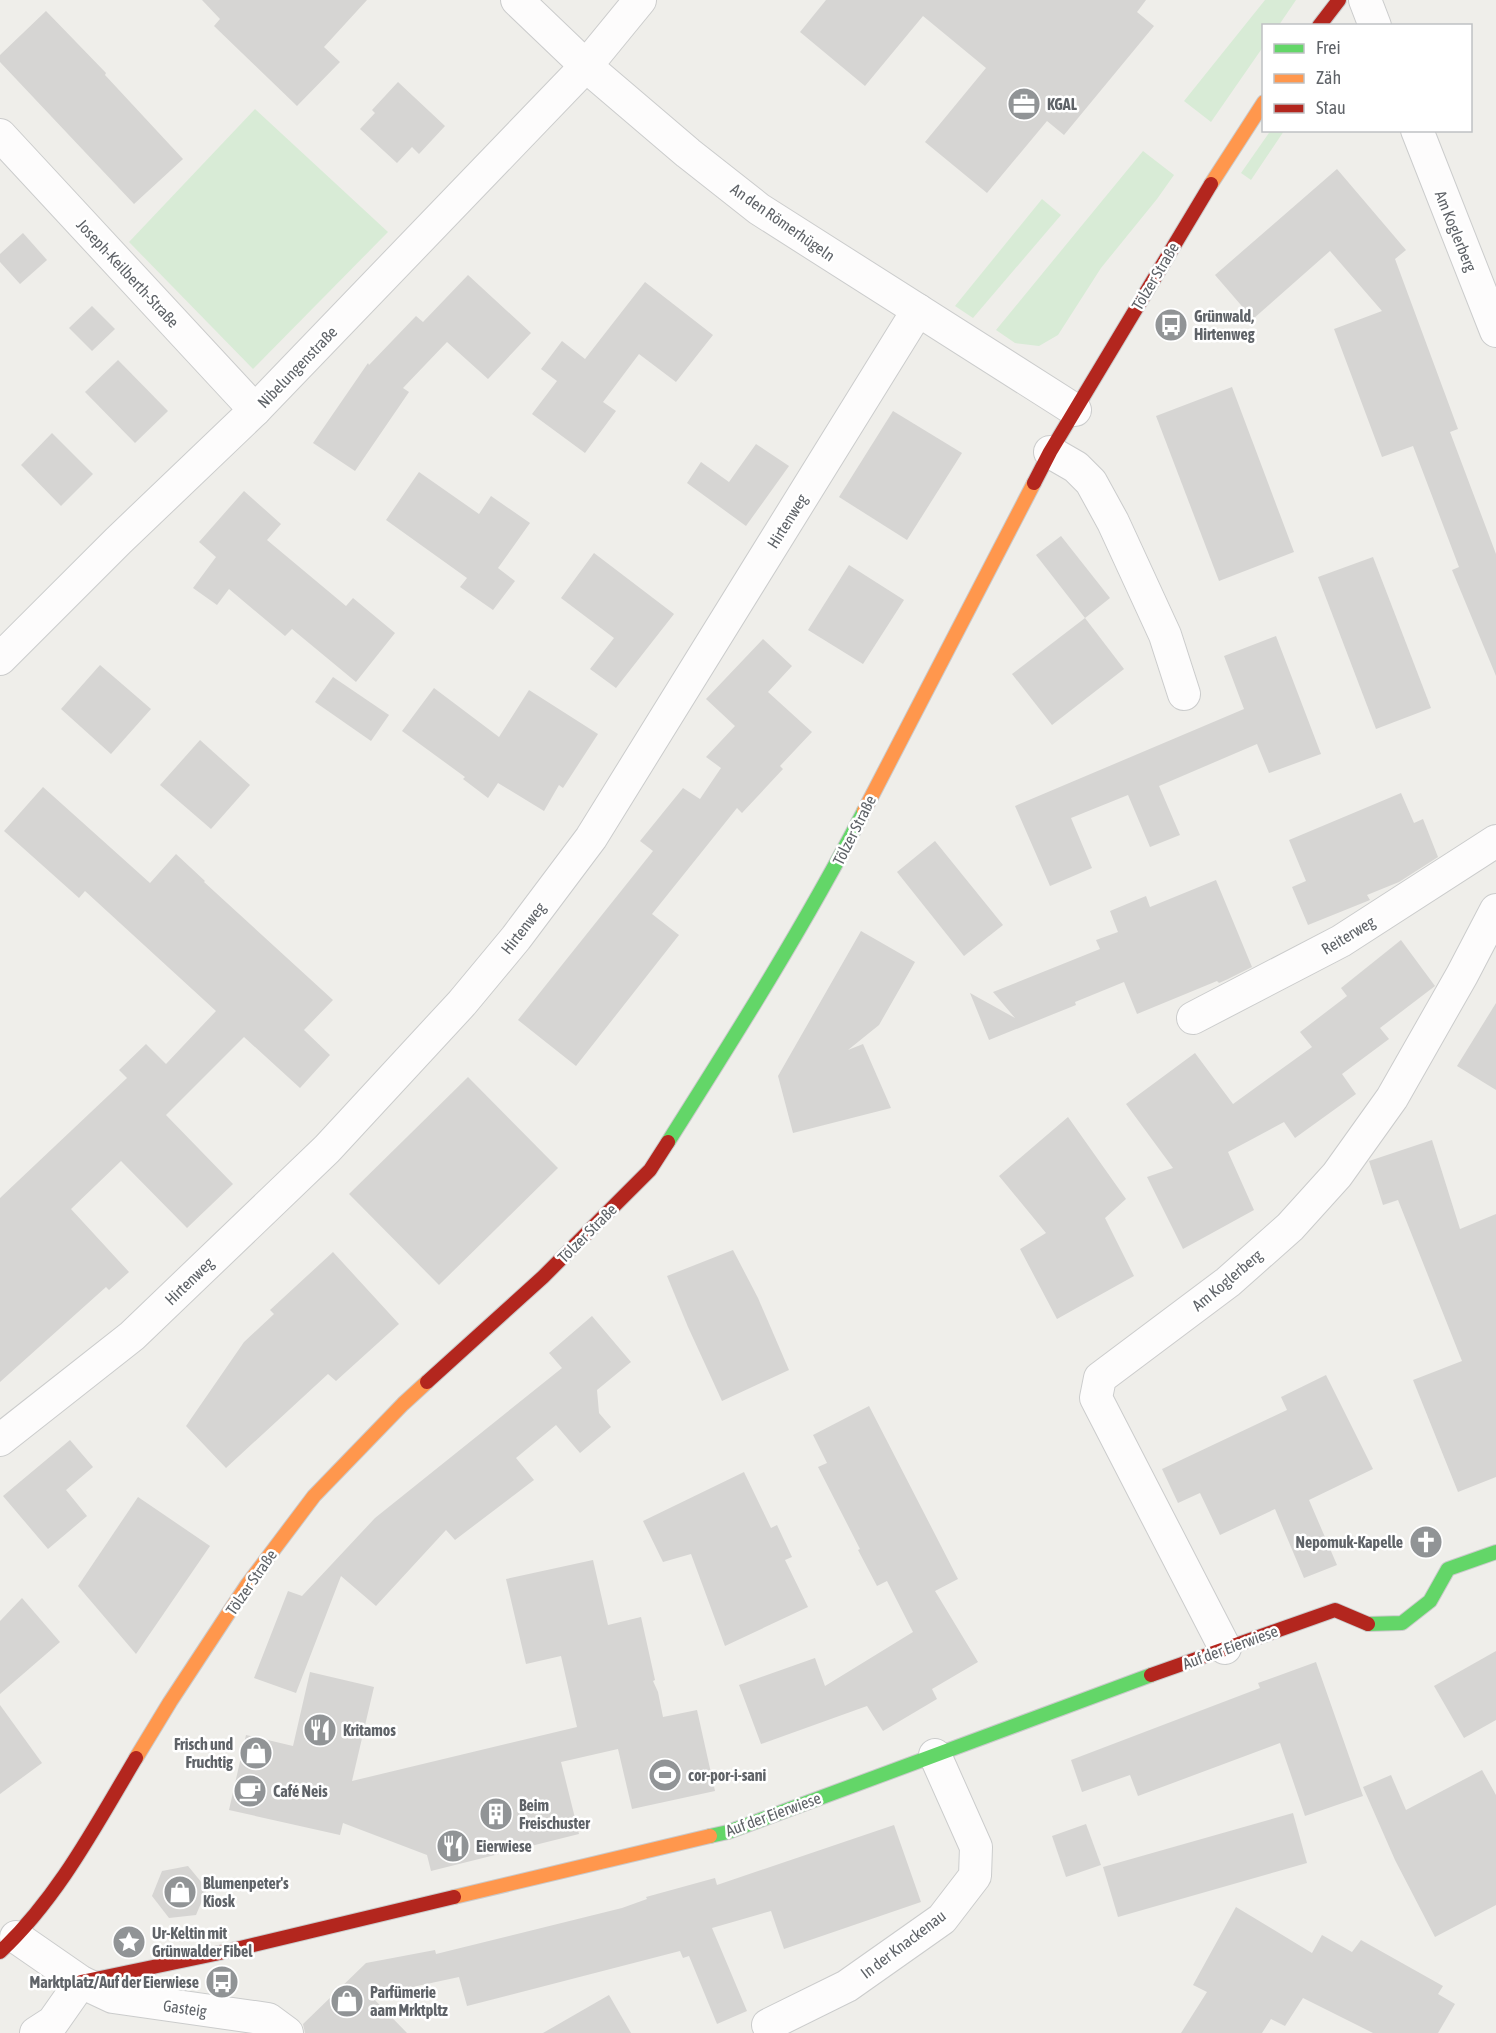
<svg xmlns="http://www.w3.org/2000/svg" width="1496" height="2033" font-family="'Asap Condensed',sans-serif">
  <rect width="100%" height="100%" fill="#efeeea"/>
  <g fill="#d8ebd6">
    <polygon points="1265,0 1296,0 1279,25 1264,26 1263,47 1211,122 1184,101"/>
    <polygon points="255,109 388,232 253,369 129,242"/>
    <polygon points="1271,130 1284,131 1251,180 1241,173"/>
    <polygon points="1143,151 1174,175 1157,199 1101,268 1058,335 1039,346 1015,343 996,330"/>
    <polygon points="1042,199 1061,215 973,318 955,306"/>
  </g>
  <g fill="#d6d5d3">
    <polygon points="202,0 367,0 324,47 340,62 297,106 214,26 220,19"/>
    <polygon points="826,0 1146,0 1137,12 1154,26 1064,135 1047,121 987,193 925,142 986,68 923,16 865,86 800,32"/>
    <polygon points="46,11 106,73 105,75 183,159 134,204 0,62 0,55"/>
    <polygon points="398,82 445,126 419,154 412,147 397,163 360,129 375,113 372,110"/>
    <polygon points="1337,169 1406,250 1395,259 1458,429 1450,432 1496,554 1496,676 1452,570 1459,567 1413,446 1382,457 1334,329 1382,311 1330,251 1253,319 1215,275"/>
    <polygon points="23,233 47,260 20,284 0,262 0,254"/>
    <polygon points="468,275 531,333 488,379 447,342 403,388 409,392 355,471 313,443 368,363 369,365 416,316 423,322"/>
    <polygon points="645,282 713,335 676,382 639,354 603,402 616,411 585,453 532,414 557,381 541,369 562,341 585,359"/>
    <polygon points="92,306 115,329 92,351 69,328"/>
    <polygon points="118,360 168,411 135,443 85,392"/>
    <polygon points="1232,387 1294,552 1219,581 1156,416"/>
    <polygon points="893,411 962,453 907,540 839,497"/>
    <polygon points="52,433 93,474 61,506 21,465"/>
    <polygon points="756,444 789,466 746,526 687,483 701,462 729,482"/>
    <polygon points="419,472 479,514 491,496 530,523 498,568 515,581 493,610 460,587 467,578 386,520"/>
    <polygon points="244,491 281,524 267,540 346,606 353,598 395,633 356,682 292,629 285,636 229,589 217,605 193,588 216,557 199,542"/>
    <polygon points="1061,536 1110,598 1085,618 1036,555"/>
    <polygon points="594,553 674,614 616,688 590,669 614,638 561,598"/>
    <polygon points="1373,557 1431,708 1376,729 1318,577"/>
    <polygon points="849,565 904,600 863,664 808,630"/>
    <polygon points="1085,618 1124,669 1052,725 1012,674"/>
    <polygon points="1276,636 1321,754 1269,773 1257,744 1159,786 1180,835 1150,847 1128,795 1071,818 1092,868 1050,886 1015,806 1244,709 1224,656"/>
    <polygon points="763,639 792,666 768,692 812,732 780,766 783,769 742,813 737,808 652,914 679,935 576,1066 518,1020 653,851 640,841 683,788 700,799 721,768 706,757 735,726 706,699"/>
    <polygon points="100,665 151,709 111,754 61,709"/>
    <polygon points="333,677 389,715 371,741 315,702"/>
    <polygon points="434,688 499,737 529,690 598,734 563,788 559,785 544,811 498,783 488,798 463,779 465,777 402,731"/>
    <polygon points="200,740 250,785 211,829 160,785"/>
    <polygon points="43,787 150,883 176,854 205,881 204,882 333,1000 304,1030 330,1055 300,1088 244,1037 166,1115 233,1184 187,1228 121,1161 71,1209 129,1272 109,1290 106,1287 0,1382 0,1198 127,1078 119,1070 146,1044 166,1064 216,1011 85,891 79,898 4,831"/>
    <polygon points="1401,793 1414,823 1423,819 1438,857 1399,882 1367,895 1370,900 1308,925 1292,887 1306,881 1289,840"/>
    <polygon points="935,841 1003,925 964,956 897,872"/>
    <polygon points="1216,880 1252,967 1228,979 1219,983 1217,981 1137,1014 1124,982 1075,1002 1076,1005 989,1040 970,993 1015,1018 993,992 1100,949 1096,940 1118,932 1110,911 1146,896 1150,907"/>
    <polygon points="861,931 915,962 879,1025 848,1050 863,1044 891,1108 793,1133 778,1076"/>
    <polygon points="1401,940 1435,986 1380,1028 1389,1039 1342,1074 1356,1094 1295,1138 1284,1122 1228,1152 1254,1210 1183,1249 1147,1177 1173,1168 1126,1104 1195,1053 1233,1104 1312,1047 1300,1032 1347,996 1341,988"/>
    <polygon points="1496,1003 1496,1090 1457,1066"/>
    <polygon points="468,1077 558,1168 439,1285 349,1194"/>
    <polygon points="1068,1117 1126,1199 1105,1218 1134,1276 1057,1319 1020,1249 1046,1233 999,1176"/>
    <polygon points="1432,1140 1460,1229 1496,1214 1496,1477 1458,1492 1413,1380 1462,1361 1398,1200 1383,1205 1369,1161"/>
    <polygon points="733,1250 758,1298 789,1370 722,1401 688,1327 667,1276"/>
    <polygon points="333,1252 399,1324 336,1381 328,1374 226,1468 186,1426 244,1342 274,1314 270,1310"/>
    <polygon points="592,1316 631,1362 597,1390 599,1413 611,1427 580,1453 556,1425 516,1458 534,1480 455,1540 446,1530 376,1606 341,1576 296,1693 254,1678 288,1591 302,1596 375,1518 562,1368 549,1353"/>
    <polygon points="1326,1375 1373,1469 1309,1500 1337,1565 1304,1578 1275,1509 1220,1535 1200,1493 1178,1503 1162,1469 1287,1410 1281,1397"/>
    <polygon points="869,1406 958,1579 935,1591 978,1662 932,1689 937,1699 883,1731 867,1706 761,1744 739,1685 815,1658 825,1686 913,1632 887,1581 877,1586 858,1550 860,1549 818,1467 827,1463 813,1435"/>
    <polygon points="70,1440 93,1467 66,1490 87,1516 48,1549 3,1496"/>
    <polygon points="744,1472 771,1528 777,1525 792,1557 785,1560 808,1607 725,1646 691,1554 663,1562 643,1521"/>
    <polygon points="138,1497 210,1546 136,1654 78,1586"/>
    <polygon points="593,1560 608,1625 641,1617 655,1680 653,1681 658,1692 663,1717 697,1710 715,1791 632,1809 618,1749 561,1762 579,1834 431,1871 427,1855 343,1823 340,1835 229,1810 246,1735 293,1746 310,1672 374,1687 352,1781 577,1727 561,1656 526,1664 506,1579"/>
    <polygon points="22,1598 60,1642 0,1694 0,1621"/>
    <polygon points="1496,1651 1496,1720 1464,1738 1434,1686"/>
    <polygon points="1316,1662 1363,1796 1305,1816 1280,1743 1138,1796 1130,1775 1082,1792 1071,1760 1260,1688 1258,1683"/>
    <polygon points="0,1705 42,1763 0,1794"/>
    <polygon points="1482,1770 1496,1795 1496,1905 1435,1937 1395,1860 1363,1787 1391,1775 1406,1810"/>
    <polygon points="1293,1813 1307,1863 1118,1917 1103,1867"/>
    <polygon points="1086,1824 1101,1865 1066,1877 1052,1836"/>
    <polygon points="894,1825 921,1902 784,1949 771,1911 712,1928 747,2011 717,2024 689,1956 683,1958 680,1951 467,2006 459,1977 371,1996 407,2033 305,2033 303,2024 366,1963 435,1950 436,1954 505,1937 622,1908 647,1899 646,1897 715,1878 717,1885"/>
    <polygon points="188,1866 207,1889 196,1915 169,1918 152,1896 162,1871"/>
    <polygon points="1236,1907 1312,1953 1322,1935 1352,1952 1361,1940 1443,1986 1438,1994 1455,2004 1438,2033 1373,2033 1303,1998 1285,2026 1271,2019 1262,2033 1181,2033 1207,1992 1193,1985"/>
    <polygon points="609,1995 631,2033 543,2033"/>
  </g>
  <g fill="none" stroke-linecap="round" stroke-linejoin="round">
    <defs>
      <g id="street">
        <polyline points="517,0 586,66 688,153 759,209 1075,410"/>
        <polyline points="1365,0 1375,26"/>
        <polyline points="1417,130 1496,331"/>
        <polyline points="0,135 255,410"/>
        <polyline points="1050,452 1076,467 1091,482 1113,522 1165,635 1184,694"/>
        <polyline points="0,659 118,541 255,410 586,66 640,0"/>
        <polyline points="1193,1018 1341,941 1496,841"/>
        <polyline points="0,1440 132,1336 327,1149 462,1003 516,938 591,838 918,310"/>
        <polyline points="1225,1648 1096,1398 1100,1378 1228,1282 1290,1227 1337,1175 1392,1098 1462,975 1496,910"/>
        <polyline points="16,1937 81,1982 113,1997 268,2019 287,2033"/>
        <polyline points="768,2025 847,1986 942,1919 975,1876 976,1847 935,1755"/>
        <polyline points="36,2033 53,2022 81,1982"/>
      </g>
      <g id="fast">
        <path d="M668,1142C737,1033 805,925 864,811"/>
        <polyline points="1368,1624 1402,1623 1430,1601 1448,1569 1496,1552"/>
        <polyline points="710,1836 728,1832 1151,1675"/>
      </g>
      <g id="slow">
        <polyline points="1211,184 1264,102"/>
        <polyline points="864,811 1034,483"/>
        <polyline points="136,1758 170,1702 247,1585 314,1496 403,1404 427,1382"/>
        <polyline points="454,1897 710,1836"/>
      </g>
      <g id="jam">
        <polyline points="1319,26 1339,0"/>
        <polyline points="1034,483 1050,452 1211,184"/>
        <polyline points="427,1382 543,1277 650,1170 668,1142"/>
        <polyline points="1151,1675 1335,1610 1368,1624"/>
        <path d="M0,1952C58,1898 96,1825 136,1758"/>
        <polyline points="81,1982 215,1954 454,1897"/>
      </g>
    </defs>
    <use href="#street" stroke="#cbcccc" stroke-width="34"/>
    <use href="#fast" stroke="#cacacb" stroke-width="16"/>
    <use href="#slow" stroke="#cacacb" stroke-width="16"/>
    <use href="#jam" stroke="#cacacb" stroke-width="16"/>
    <use href="#street" stroke="#fdfcfc" stroke-width="32"/>
    <use href="#fast" stroke="#63d668" stroke-width="14"/>
    <use href="#slow" stroke="#ff974d" stroke-width="14"/>
    <use href="#jam" stroke="#b3261e" stroke-width="14"/>
  </g>
  <defs>
    <symbol id="office-disc" viewBox="-11 -11 22 22"><circle r="9.5" fill="#919496" stroke="#fff"/><path d="M-6-3h4V-5.5h4V-3h4V5H-6ZM-1-4.5V-3h2v-1.5ZM-6 0V1H6V0Z" fill="#fff"/></symbol>
    <symbol id="bus-disc" viewBox="-11 -11 22 22"><circle r="9.5" fill="#919496" stroke="#fff"/><path d="M-5-6H5V4H4V6H2V4H-2V6H-4V4H-5ZM-3.5-4V0h7V-4ZM-3.5 1.2v1.5H-2V1.2ZM2 1.2v1.5H3.5V1.2Z" fill="#fff"/></symbol>
    <symbol id="church-disc" viewBox="-11 -11 22 22"><circle r="9.5" fill="#919496" stroke="#fff"/><path d="M-1.2-6h2.4v3.5h3.3v2.4h-3.3V6h-2.4V-.1h-3.3v-2.4h3.3Z" fill="#fff"/></symbol>
    <symbol id="restaurant-disc" viewBox="-11 -11 22 22"><circle r="9.5" fill="#919496" stroke="#fff"/><path d="M-5-6h1v4h1v-4h1v4h1v-4h1v5L-1.5 .5V6h-2V.5L-5-1ZM5-6V6H3V1.5H1.5Q1.5-4 5-6Z" fill="#fff"/></symbol>
    <symbol id="shop-disc" viewBox="-11 -11 22 22"><circle r="9.5" fill="#919496" stroke="#fff"/><path d="M-5-2.5h2.3a2.7 3.5 0 0 1 5.4 0H5L5.5 6h-11ZM-1.5-2.5h3a1.5 2.3 0 0 0-3 0Z" fill="#fff"/></symbol>
    <symbol id="stadium-disc" viewBox="-11 -11 22 22"><circle r="9.5" fill="#919496" stroke="#fff"/><path d="M0-5a6.5 5 0 1 0 0 10a6.5 5 0 1 0 0-10ZM-3.5-1.8h7v3.6h-7Z" fill="#fff"/></symbol>
    <symbol id="cafe-disc" viewBox="-11 -11 22 22"><circle r="9.5" fill="#919496" stroke="#fff"/><path d="M-5.5-4.5H6V0H3Q3 3.5 0 3.5H-2.5Q-5.5 3.5-5.5 0ZM3-3.2v2h1.7v-2ZM-6 4.5H4V6H-6Z" fill="#fff"/></symbol>
    <symbol id="building-disc" viewBox="-11 -11 22 22"><circle r="9.5" fill="#919496" stroke="#fff"/><path d="M-4-6H4V6H1V3H-1V6H-4ZM-2.5-4.3h1.7v1.8h-1.7ZM.8-4.3h1.7v1.8H.8ZM-2.5-1h1.7V.8h-1.7ZM.8-1h1.7V.8H.8Z" fill="#fff"/></symbol>
    <symbol id="sight-disc" viewBox="-11 -11 22 22"><circle r="9.5" fill="#919496" stroke="#fff"/><path d="M0-6L1.8-2.2L6-1.7L2.9 1.2L3.7 5.4L0 3.3L-3.7 5.4L-2.9 1.2L-6-1.7L-1.8-2.2Z" fill="#fff"/></symbol>
  </defs>
  <g fill-rule="evenodd">
    <use href="#office-disc" x="1005" y="85" width="38" height="38"/>
    <use href="#bus-disc" x="1152" y="306" width="38" height="38"/>
    <use href="#church-disc" x="1407" y="1523" width="38" height="38"/>
    <use href="#restaurant-disc" x="301" y="1711" width="38" height="38"/>
    <use href="#shop-disc" x="237" y="1734" width="38" height="38"/>
    <use href="#stadium-disc" x="646" y="1756" width="38" height="38"/>
    <use href="#cafe-disc" x="231" y="1772" width="38" height="38"/>
    <use href="#building-disc" x="477" y="1795" width="38" height="38"/>
    <use href="#restaurant-disc" x="434" y="1827" width="38" height="38"/>
    <use href="#shop-disc" x="161" y="1873" width="38" height="38"/>
    <use href="#sight-disc" x="110" y="1923" width="38" height="38"/>
    <use href="#bus-disc" x="203" y="1963" width="38" height="38"/>
    <use href="#shop-disc" x="328" y="1982" width="38" height="38"/>
  </g>
  <g text-anchor="middle" dominant-baseline="central" stroke-width="5" stroke-linejoin="round" paint-order="stroke">
    <g font-size="16" font-weight="bold" fill="#5f6368" stroke="#fff" text-anchor="start">
      <text x="1047" y="104">KGAL</text>
      <text x="1194" y="316">Grünwald,<tspan x="1194" dy="18">Hirtenweg</tspan></text>
      <text x="1403" y="1542" text-anchor="end">Nepomuk-Kapelle</text>
      <text x="343" y="1730">Kritamos</text>
      <text x="233" y="1744" text-anchor="end">Frisch und<tspan x="233" dy="18">Fruchtig</tspan></text>
      <text x="688" y="1775">cor-por-i-sani</text>
      <text x="273" y="1791">Café Neis</text>
      <text x="519" y="1805">Beim<tspan x="519" dy="18">Freischuster</tspan></text>
      <text x="476" y="1846">Eierwiese</text>
      <text x="203" y="1883">Blumenpeter's<tspan x="203" dy="18">Kiosk</tspan></text>
      <text x="152" y="1933">Ur-Keltin mit<tspan x="152" dy="18">Grünwalder Fibel</tspan></text>
      <text x="199" y="1982" text-anchor="end">Marktplatz/Auf der Eierwiese</text>
      <text x="370" y="1992">Parfümerie<tspan x="370" dy="18">aam Mrktpltz</tspan></text>
    </g>
    <g font-size="16" fill="#5f6368" stroke="#fff">
      <text transform="translate(783 222) rotate(35)">An den Römerhügeln</text>
      <text transform="translate(1456 231) rotate(68)">Am Koglerberg</text>
      <text transform="translate(128 273) rotate(47)">Joseph-Keilberth-Straße</text>
      <text transform="translate(1155 276) rotate(-59)">Tölzer Straße</text>
      <text transform="translate(297 367) rotate(-46)">Nibelungenstraße</text>
      <text transform="translate(787 521) rotate(-58)">Hirtenweg</text>
      <text transform="translate(854 830) rotate(-63)">Tölzer Straße</text>
      <text transform="translate(523 928) rotate(-52)">Hirtenweg</text>
      <text transform="translate(1348 935) rotate(-31)">Reiterweg</text>
      <text transform="translate(587 1233) rotate(-45)">Tölzer Straße</text>
      <text transform="translate(1227 1280) rotate(-40)">Am Koglerberg</text>
      <text transform="translate(189 1281) rotate(-44)">Hirtenweg</text>
      <text transform="translate(251 1582) rotate(-55)">Tölzer Straße</text>
      <text transform="translate(1230 1647) rotate(-20)">Auf der Eierwiese</text>
      <text transform="translate(773 1814) rotate(-20)">Auf der Eierwiese</text>
      <text transform="translate(903 1944) rotate(-37)">In der Knackenau</text>
      <text transform="translate(185 2008) rotate(8)">Gasteig</text>
    </g>
  </g>
  <rect x="1262" y="24" width="210" height="108" fill="#ffffff" stroke="#bfc1c3" stroke-width="1.5"/>
  <rect x="1274" y="44" width="30" height="9" fill="#63d668" stroke="#bfc1c3" stroke-width="1.5"/>
  <text x="1316" y="54" font-size="18" fill="#5f6368">Frei</text>
  <rect x="1274" y="74" width="30" height="9" fill="#ff974d" stroke="#bfc1c3" stroke-width="1.5"/>
  <text x="1316" y="84" font-size="18" fill="#5f6368">Zäh</text>
  <rect x="1274" y="104" width="30" height="9" fill="#b3261e" stroke="#bfc1c3" stroke-width="1.5"/>
  <text x="1316" y="114" font-size="18" fill="#5f6368">Stau</text>
</svg>
